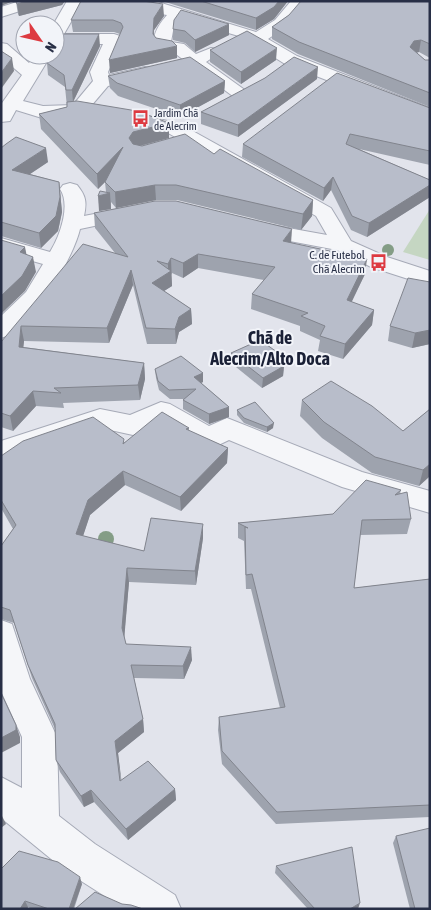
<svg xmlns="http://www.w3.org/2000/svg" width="431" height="910" font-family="'Asap Condensed',sans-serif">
  <rect width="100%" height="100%" fill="#e2e4ec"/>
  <polygon fill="#c5d6c2" points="430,209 430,260 403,252"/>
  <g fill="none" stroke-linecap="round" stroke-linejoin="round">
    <defs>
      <g id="minor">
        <polygon points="20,1 45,1 42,4 1,17 1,7"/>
        <polygon points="67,1 83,1 64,34 114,34 120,36 122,39 108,72 109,75 145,67 151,68 154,72 151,76 108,86 91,106 94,110 91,114 42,118 16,110 10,121 1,122 2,103 22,75 1,57 1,43 7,44 29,63 35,55 51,55 23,101 43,106 73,105 93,81 90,72 103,44 55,44 55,25 53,25"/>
        <path d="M101,1L158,2L256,32L275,20L291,1H308L287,26L268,39L297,56L430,108V120L285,64L242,37L181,19L173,31L171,42L184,44L196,54L211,48L217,49L219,53L206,62L249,93L246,97H234L173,52L157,49C149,37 160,23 167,15L109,6Z"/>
        <polygon points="133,112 182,125 331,208 351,241 387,257 430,271 430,286 371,267 337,250 247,233 244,228 247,223 255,222 327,235 316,216 168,133 126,122 124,118 126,114"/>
        <path d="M70,183L77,185C86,196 87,202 84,216L130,207L137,209L141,213L137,217L80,229C73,259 32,329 1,338V316L26,292L43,264L1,252V238L50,252C60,236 71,205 60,189L63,185Z"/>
        <polygon points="161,402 170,404 209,426 227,418 362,472 430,491 430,513 342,487 229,440 210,449 200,446 160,423 133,435 101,428 1,462 1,441 100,409 130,415"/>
        <polygon points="1,620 12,624 30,679 57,737 59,816 95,844 175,895 181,909 125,909 67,872 1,818 1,777 22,788 22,737 1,691"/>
      </g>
    </defs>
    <use href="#minor" stroke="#a6aab7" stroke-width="2"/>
    <use href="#minor" fill="#f5f6f9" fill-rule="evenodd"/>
  </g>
  <g fill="#849d86">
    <circle cx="388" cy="250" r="6"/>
    <circle cx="106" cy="539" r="8"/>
  </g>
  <g fill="#9ea3ae">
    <polygon points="17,1 65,1 62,5 19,16 18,14 16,2"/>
    <polygon points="162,1 288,1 274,19 256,30"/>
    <polygon points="430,1 430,58 419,52 417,53 425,60 430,60 430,107 298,54 272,39 272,27 289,15"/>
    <polygon points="164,16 154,30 154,36 156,38 177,58 110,73 120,34 114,32 73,32 71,20"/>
    <polygon points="173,29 229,35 195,52 185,43 173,40"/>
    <polygon points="100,46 73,102 169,123 169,138 141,146 214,154 313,200 312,216 301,230 177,200 156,200 116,208 111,202 111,209 99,211 106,192 105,182 98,189 41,129 39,114 67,107 65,87 48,75 47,63"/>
    <polygon points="210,50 276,60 241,84 210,62"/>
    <polygon points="108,76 225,81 224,93 180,117 118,96 110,88"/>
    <polygon points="317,79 238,137 201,124 201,112"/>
    <polygon points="430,108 430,165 359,149 430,180 430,197 367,237 351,230 331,190 323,201 242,157 243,144"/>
    <polygon points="1,148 48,162 30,174 59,182 62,212 58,231 41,248 1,236"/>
    <polygon points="94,213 291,242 365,274 351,302 374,310 372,325 343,359 318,351 320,340 300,331 300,326 251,309 252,294 264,280 198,268 183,278 172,273 171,275 172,286 164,291 191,309 192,324 179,332 176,344 147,344 133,285 109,343 24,341 23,347 144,363 145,379 140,400 63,403 64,408 36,406 13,431 1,427 1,342 115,253 95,228"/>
    <polygon points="430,282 430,344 412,348 388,341 390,326"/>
    <polygon points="231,353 284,366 283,376 262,388 231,363"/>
    <polygon points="155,369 203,373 203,382 201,383 229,407 229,417 209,424 183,409 183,400 184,399 170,399 159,390 156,378"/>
    <polygon points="302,400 403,431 430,409 430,476 419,486 372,473 322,438 300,416"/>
    <polygon points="237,410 273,428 267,432 244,423 237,415"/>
    <polygon points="189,428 189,431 228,448 227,463 181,511 125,485 90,515 83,536 144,551 203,538 196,585 129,582 124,637 126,644 192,660 184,679 134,678 143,719 144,732 118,753 121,781 175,789 176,800 128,840 94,802 84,807 60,772 56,760 55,729 32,678 14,623 1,619 1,546 13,529 1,508 1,456 124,442"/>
    <polygon points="401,490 400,494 411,519 407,534 360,535 354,588 430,579 430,817 276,824 222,764 218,730 219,717 280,708 251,589 246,589 244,541 238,538 238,523 333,514"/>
    <polygon points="396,836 430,909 410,909 393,843"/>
    <polygon points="276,866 358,909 308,909 275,873"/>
    <polygon points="82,884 74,909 32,909 28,907 27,909 1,909"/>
  </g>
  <g fill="#81848d">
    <polygon points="1,1 14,1 1,6"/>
    <polygon points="27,1 65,1 62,5 19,16 17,4"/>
    <polygon points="279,1 288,1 274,19 256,30 256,18"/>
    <polygon points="163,4 164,16 154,30 153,46 153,34 154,18"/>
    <polygon points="229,24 229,35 195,52 195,40"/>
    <polygon points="99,34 100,46 73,102 72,90"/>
    <polygon points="421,40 419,52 412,53 410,47 414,41"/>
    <polygon points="177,46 177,58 110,73 109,60"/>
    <polygon points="277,48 276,60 241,84 241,72"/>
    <polygon points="12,58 14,71 1,89 1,73"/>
    <polygon points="318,67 317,79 238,137 238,125"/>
    <polygon points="225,81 224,93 180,117 180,105"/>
    <polygon points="169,123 169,138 135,147 129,138 133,132"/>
    <polygon points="123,147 125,162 98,189 97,174"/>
    <polygon points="46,148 48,162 15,184 12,170"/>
    <polygon points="333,177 331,190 323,201 324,188"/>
    <polygon points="59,182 62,212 58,231 41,248 39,233"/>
    <polygon points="155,185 156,200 116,208 115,192"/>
    <polygon points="430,185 430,197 367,237 369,223"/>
    <polygon points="110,193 111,209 99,211 98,196"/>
    <polygon points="313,200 312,216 301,230 303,214"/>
    <polygon points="292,229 291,244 283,241"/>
    <polygon points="25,247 28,262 20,252"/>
    <polygon points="198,254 198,268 183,278 183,263"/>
    <polygon points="33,257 36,272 25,291 1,314 1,296"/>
    <polygon points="171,258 172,286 153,298 152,283 168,273 168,264"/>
    <polygon points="367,259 365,274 345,316 347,300"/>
    <polygon points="131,270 133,285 109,343 107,328"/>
    <polygon points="191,309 192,324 179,332 176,344 175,329 179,317"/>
    <polygon points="374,310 372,325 343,359 345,344"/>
    <polygon points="21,326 24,341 22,362 19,347"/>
    <polygon points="430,330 430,344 412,348 415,333"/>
    <polygon points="144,363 145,379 140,400 138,385"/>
    <polygon points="284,366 283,376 262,388 263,378"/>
    <polygon points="203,373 203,382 194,386 194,377"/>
    <polygon points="33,391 36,406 13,431 10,416"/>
    <polygon points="229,407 229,417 209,424 209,414"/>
    <polygon points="274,423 273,428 267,432 267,427"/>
    <polygon points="228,448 227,463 181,511 180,497"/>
    <polygon points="430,464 430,476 419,486 423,470"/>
    <polygon points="123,471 125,485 90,515 79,548 76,534 88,500"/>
    <polygon points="203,524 203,538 196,585 195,571"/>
    <polygon points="127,568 129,582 124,641 122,628"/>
    <polygon points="191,647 192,660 184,679 183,666"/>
    <polygon points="143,719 144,732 118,753 123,793 115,741"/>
    <polygon points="16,725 20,737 20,743 1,753 1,738"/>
    <polygon points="175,789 176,800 128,840 126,829"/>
    <polygon points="91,790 94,802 84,807 81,796"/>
    <polygon points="1,814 6,824 1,828"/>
    <polygon points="80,877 82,884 73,909 69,909"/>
    <polygon points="25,901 28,907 27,909 20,909"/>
    <polygon points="360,903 358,909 350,909"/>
  </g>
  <g fill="#b8bdca" stroke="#81848d">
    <polygon points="17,1 27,1 17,4 16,2"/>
    <polygon points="81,1 143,1 163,4 154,18 153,34 156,38 172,41 177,46 109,60 123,27 121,23 113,20 71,20"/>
    <polygon points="201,1 279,1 274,7 256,18"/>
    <polygon points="301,1 430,1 430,44 421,40 414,41 410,47 425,60 430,60 430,93 299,42 272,27 289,15"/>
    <polygon points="181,10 229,24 195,40 185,31 173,29 174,20"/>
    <polygon points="247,31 277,48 241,72 210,50"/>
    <polygon points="60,34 99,34 72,90 66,90 64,75 47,63 50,55 55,55 55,45"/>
    <polygon points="1,51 12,58 1,73"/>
    <polygon points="190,57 225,81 180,105 117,83 108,76"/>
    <polygon points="294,57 318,67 238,125 201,112 265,78"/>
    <polygon points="337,73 430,108 430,151 350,134 346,144 430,180 430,185 369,223 352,216 333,177 324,188 243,144"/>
    <polygon points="77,101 137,111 169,123 133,132 129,138 133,144 142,146 185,134 214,154 220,149 313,200 303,214 176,185 155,185 115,192 105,182 123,147 97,174 39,114 67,107 67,102"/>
    <polygon points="16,137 46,148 12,170 59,182 60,197 56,216 39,233 1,222 1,148 6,144"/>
    <polygon points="100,191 110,193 98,196"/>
    <polygon points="155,201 176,201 292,229 283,241 367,259 347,300 374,310 345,344 320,336 325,326 301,316 308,313 252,294 275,267 198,254 183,263 171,258 168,264 157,261 171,271 152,283 191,309 179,317 175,329 146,328 131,270 107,328 21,326 19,347 144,363 138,385 54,388 61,393 33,391 10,416 1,413 1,342 83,244 128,257 94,213"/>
    <polygon points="1,240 25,247 20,252 33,257 22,276 1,296"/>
    <polygon points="408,278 430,282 430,330 415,333 390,326"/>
    <polygon points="260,340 284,357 284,366 263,378 231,353"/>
    <polygon points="181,356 203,373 194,377 229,407 209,414 183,400 196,389 169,390 158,381 155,369"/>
    <polygon points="331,381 372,406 403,431 430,409 430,464 423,470 375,457 324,422 302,400"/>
    <polygon points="255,402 274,423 267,427 244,418 237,410"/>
    <polygon points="162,412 189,428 186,429 228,448 180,497 123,471 88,500 76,534 144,551 151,518 203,524 195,571 127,568 122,628 126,644 191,647 183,666 131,665 143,719 115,741 120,781 148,761 175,789 126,829 91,790 81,796 56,760 55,724 28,665 10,610 1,607 1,546 16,525 1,500 1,456 23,441 93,417 124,439 123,444"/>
    <polygon points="366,480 401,490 395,495 407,492 411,519 362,520 354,588 430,579 430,805 277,812 222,751 219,717 285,707 252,574 246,575 245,527 248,528 238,523 333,514"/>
    <polygon points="1,693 16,725 16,730 1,738"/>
    <polygon points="430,828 430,909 415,909 396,836"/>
    <polygon points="352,847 360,903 350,909 315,909 276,866"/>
    <polygon points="19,851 58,862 80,877 69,909 49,909 25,901 20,909 1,909 1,869"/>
    <polygon points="95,892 122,904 131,905 143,909 75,909"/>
  </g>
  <defs>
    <symbol id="bus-bare" viewBox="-9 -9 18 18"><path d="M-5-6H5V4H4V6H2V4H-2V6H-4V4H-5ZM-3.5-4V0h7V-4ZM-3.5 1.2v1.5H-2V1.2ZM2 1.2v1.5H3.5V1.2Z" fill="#dd3a41" stroke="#f2f4f9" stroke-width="2.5" paint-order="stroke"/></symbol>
  </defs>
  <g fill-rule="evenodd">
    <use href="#bus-bare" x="128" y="106" width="25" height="25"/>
    <use href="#bus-bare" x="366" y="250" width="25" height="25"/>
  </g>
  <g text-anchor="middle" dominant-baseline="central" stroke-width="4" stroke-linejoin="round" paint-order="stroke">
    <g font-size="11" fill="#282f46" stroke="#f2f4f9" text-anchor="start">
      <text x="154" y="113">Jardim Chã<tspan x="154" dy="13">de Alecrim</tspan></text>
    </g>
    <g font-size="12" fill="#282f46" stroke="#f2f4f9" text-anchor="end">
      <text x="365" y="255">C. de Futebol<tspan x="365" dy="14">Chã Alecrim</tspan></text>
    </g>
    <g font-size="18" font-weight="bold" fill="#1a2036" stroke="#f2f4f9">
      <text x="270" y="337">Chã de<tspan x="270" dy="21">Alecrim/Alto Doca</tspan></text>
    </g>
  </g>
  <rect width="431" height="910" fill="none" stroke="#282f46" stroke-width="5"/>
  <g transform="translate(40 40) rotate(124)"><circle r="24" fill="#f2f4f9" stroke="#a1a5b1"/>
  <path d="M0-4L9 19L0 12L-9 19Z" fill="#dd3a41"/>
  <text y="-8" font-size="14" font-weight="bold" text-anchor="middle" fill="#282f46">N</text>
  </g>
</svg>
